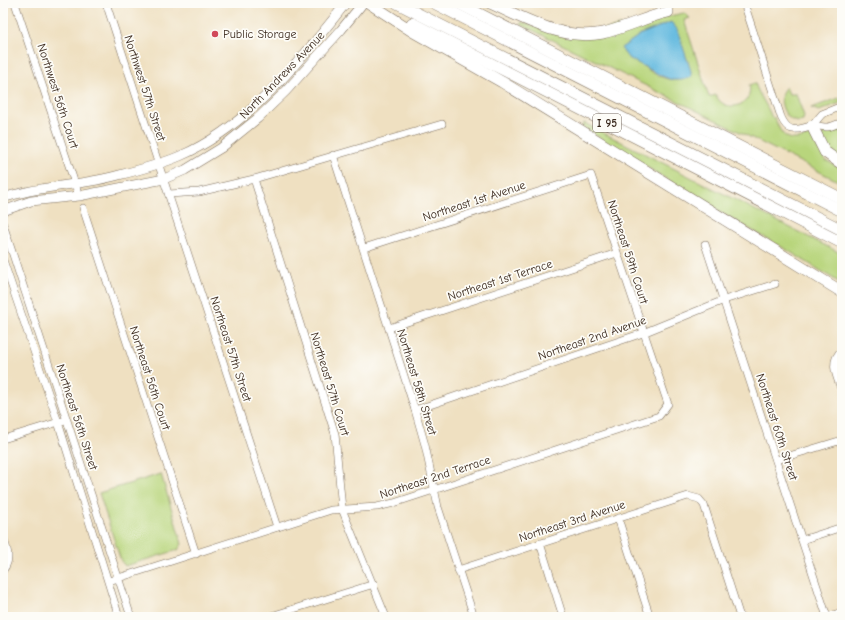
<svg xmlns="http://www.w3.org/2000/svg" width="845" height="620" font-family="'Comic Neue',sans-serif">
  <rect width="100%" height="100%" fill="#fdfcf7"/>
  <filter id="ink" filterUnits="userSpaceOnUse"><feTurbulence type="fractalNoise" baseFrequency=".025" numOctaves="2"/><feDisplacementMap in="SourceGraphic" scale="8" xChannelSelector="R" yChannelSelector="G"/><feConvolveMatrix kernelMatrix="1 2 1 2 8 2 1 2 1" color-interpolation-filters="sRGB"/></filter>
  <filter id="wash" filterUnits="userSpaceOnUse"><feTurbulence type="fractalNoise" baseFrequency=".012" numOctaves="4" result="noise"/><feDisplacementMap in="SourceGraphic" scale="16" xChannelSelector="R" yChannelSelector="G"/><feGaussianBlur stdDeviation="0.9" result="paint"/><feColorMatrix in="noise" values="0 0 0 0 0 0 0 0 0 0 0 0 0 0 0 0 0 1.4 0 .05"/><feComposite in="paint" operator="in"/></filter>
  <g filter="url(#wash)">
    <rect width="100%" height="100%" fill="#efe0c1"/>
    <g fill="#b8d57b" stroke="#7a804c" fill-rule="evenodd">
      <path d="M684,13L690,18L684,20L709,97L716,95C724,115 755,106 749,85L755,83C759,96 767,104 772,118H775C779,129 783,140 797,139C802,139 805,136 810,136L825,160L842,169V183C735,129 628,77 520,24L522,22L567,37ZM671,22L688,61L691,77C685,78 678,81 672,80C653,77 635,60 622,48L641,34Z"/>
      <path d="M786,87L789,94H796L804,116L803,121C786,127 774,97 786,87Z"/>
      <polygon points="842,97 842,102 819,111 811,108"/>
      <polygon points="584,123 842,254 842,284 787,250 723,214 582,127"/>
      <polygon points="842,127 842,159 826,148 822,134"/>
      <polygon points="161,474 182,544 178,550 125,566 121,561 99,493"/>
    </g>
    <polygon fill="#62b9df" stroke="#4e727e" points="671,22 677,29 691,71 691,77 682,80 672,80 662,76 628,58 621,48 641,34"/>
  </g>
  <g filter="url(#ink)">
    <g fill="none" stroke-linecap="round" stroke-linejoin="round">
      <defs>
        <g id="minor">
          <polyline points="15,3 79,196"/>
          <polyline points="106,3 277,527"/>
          <path d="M744,3L781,117C789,135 797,129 811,126C816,125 822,127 827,127C832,127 837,124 842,122"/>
          <polyline points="812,126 822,114 842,106"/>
          <polyline points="333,155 415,410 425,445 438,507 474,617"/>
          <polyline points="254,179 335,434 342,509 386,617"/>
          <polyline points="169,194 199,192 254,179 442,124"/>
          <polyline points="83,208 196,554"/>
          <polyline points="3,224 131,617"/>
          <polyline points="705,244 827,617"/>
          <polyline points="3,260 58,422 119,617"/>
          <polyline points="389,328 617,253"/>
          <path d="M842,350C828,362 837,377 842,391"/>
          <polyline points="415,410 643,333 724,300 775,284"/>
          <polyline points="3,439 62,421"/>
          <polyline points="776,460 842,440"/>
          <polyline points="618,518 650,617"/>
          <path d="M3,537C7,549 12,559 3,570"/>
          <polyline points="802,540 842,527"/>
          <polyline points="540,543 563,617"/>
          <polyline points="458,570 688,496 699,499 704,505 740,617"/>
          <polyline points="109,581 331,510 377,507 394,503 659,416 668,404 591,175 364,248"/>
          <polyline points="268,617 374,584"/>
          <polyline points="827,617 842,612"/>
        </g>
        <g id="major">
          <path d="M3,198C41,185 81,186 119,175C139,170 161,164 180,156C248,127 301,60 346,3"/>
          <polyline points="3,211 31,201 79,196 164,179 185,170 221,148 258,118 286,91 341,30 363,3"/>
        </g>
        <g id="highway">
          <polyline points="369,3 412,31 502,82 842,292"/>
          <polyline points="397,3 842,230"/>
          <polyline points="434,3 842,211"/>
          <polyline points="458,3 842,199"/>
          <path d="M490,3C526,19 563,41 603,33C625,28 646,17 668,12"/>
          <polyline points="412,23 842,243"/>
          <polyline points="812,126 825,152 842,164"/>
        </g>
      </defs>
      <use href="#minor" stroke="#7a6a57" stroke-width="8"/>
      <use href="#major" stroke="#7a6a57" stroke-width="10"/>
      <use href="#highway" stroke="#7a6a57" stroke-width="12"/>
      <use href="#minor" stroke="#fff" stroke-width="7"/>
      <use href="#major" stroke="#fff" stroke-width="9"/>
      <use href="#highway" stroke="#fff" stroke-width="11"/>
    </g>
  </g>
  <circle fill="#d1495b" stroke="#fdfcf7" stroke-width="1.5" cx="215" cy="34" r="4"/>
  <g text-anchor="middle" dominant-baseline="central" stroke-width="3.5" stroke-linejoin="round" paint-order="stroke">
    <rect fill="#fdfcf7" stroke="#75695f" stroke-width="1" x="593" y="114" width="28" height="18" rx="3"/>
    <g font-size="11" font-weight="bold" fill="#3b2a1e">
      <text x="607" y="123">I 95</text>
    </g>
    <g font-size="12" fill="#3b2a1e" stroke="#fdfcf7" text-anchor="start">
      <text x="223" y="34">Public Storage</text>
    </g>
    <g font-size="12" fill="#3b2a1e" stroke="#fdfcf7">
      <text transform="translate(282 75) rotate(-46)">North Andrews Avenue</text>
      <text transform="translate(145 88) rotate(72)">Northwest 57th Street</text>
      <text transform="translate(58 96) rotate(72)">Northwest 56th Court</text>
      <text transform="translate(474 201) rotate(-18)">Northeast 1st Avenue</text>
      <text transform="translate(628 252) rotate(72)">Northeast 59th Court</text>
      <text transform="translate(500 280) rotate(-18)">Northeast 1st Terrace</text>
      <text transform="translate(592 338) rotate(-19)">Northeast 2nd Avenue</text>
      <text transform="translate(231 349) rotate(72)">Northeast 57th Street</text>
      <text transform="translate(150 378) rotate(72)">Northeast 56th Court</text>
      <text transform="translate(417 382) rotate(73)">Northeast 58th Street</text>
      <text transform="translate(330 384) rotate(73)">Northeast 57th Court</text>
      <text transform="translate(77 417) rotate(72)">Northeast 56th Street</text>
      <text transform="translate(777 427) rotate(72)">Northeast 60th Street</text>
      <text transform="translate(435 477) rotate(-18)">Northeast 2nd Terrace</text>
      <text transform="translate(572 521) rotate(-18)">Northeast 3rd Avenue</text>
    </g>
  </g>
  <rect width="845" height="620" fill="none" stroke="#fdfcf7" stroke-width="16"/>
</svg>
